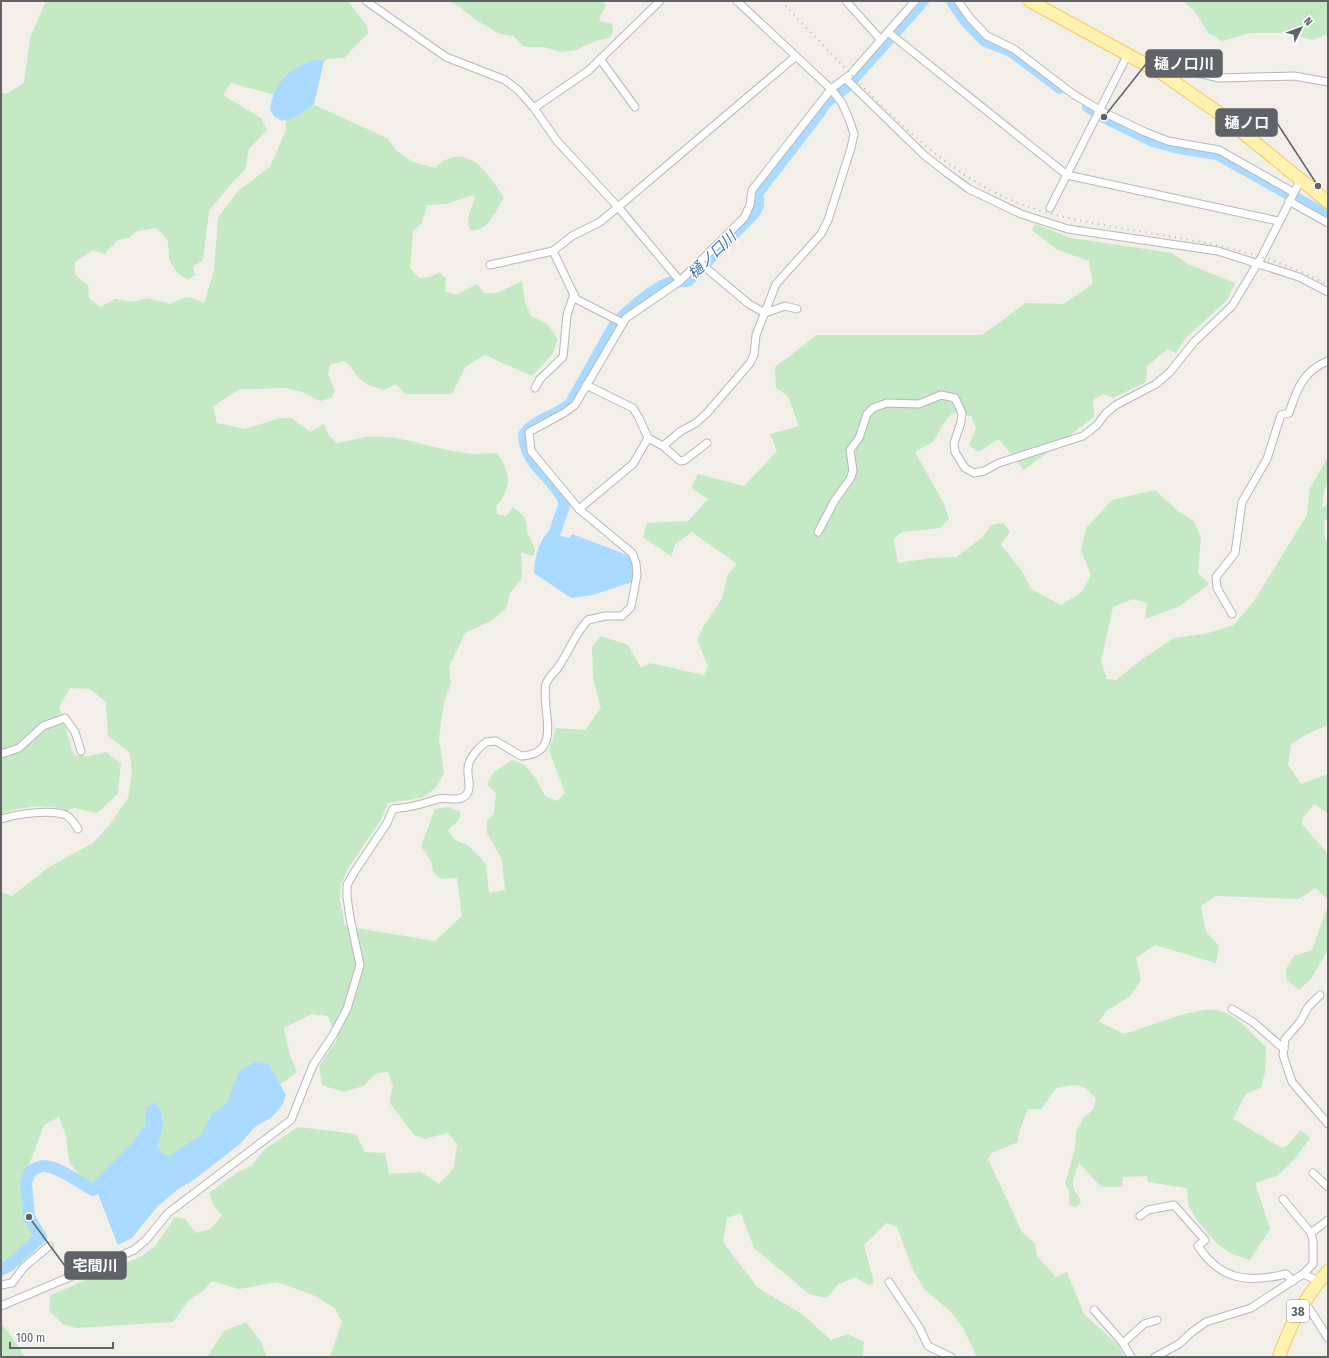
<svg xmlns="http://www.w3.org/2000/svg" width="1329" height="1358" font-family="'Fira Sans Condensed','Noto Sans JP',sans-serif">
  <rect width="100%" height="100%" fill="#f1efe8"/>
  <g fill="#c5e8c5">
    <path d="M46,1H348L367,26L368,33L344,58L328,59L279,96L231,83L223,95L261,118L267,130L249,149L245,170L231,184L209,211L203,260L193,267L195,275L188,280L178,274L169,259L168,241L157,228L137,231L129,238L118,240L104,254L93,250L75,262V275L88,285L89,298L100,307L115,299L134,302L147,298L170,304C187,296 187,295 204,303L214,271L218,218L237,192L270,167L286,130L285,116L308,102L387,138L397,151L413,162L435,168C466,138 488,173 504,198C495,211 488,233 470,230C466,218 470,210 475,199L473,195L446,204L427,205L422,223L413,231L410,268L419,278L430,277L439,272L446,278L445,291L456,295L477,284L484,293H497L522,281L525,302L531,316L547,324L558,339L552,355L532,376L485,355L466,366L452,394H405L396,384L384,390C374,387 365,385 358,377C352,370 352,366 344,361L330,365L328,374L335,391L331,398L320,401L302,392L286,388L240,389L213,406L217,423L245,429L280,418H291L310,432L324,424L329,436L337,443C347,442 357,438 367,437C396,434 424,446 452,451C461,452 471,455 480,454C488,454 488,452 498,454C510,473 513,488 496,506L497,514L506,516L513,507L525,517L528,534L535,549L534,556L521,553L522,578L510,593L506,608L493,620L465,633L449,667L451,683L444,703L441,721L439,739L444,773L436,788L421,798L388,803L381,820L349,867L341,884L340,900L345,926L435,941L462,916L457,878L441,879L433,872L431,861L421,846L435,809L448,807L461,812L458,821L448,830L455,840L469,846L486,864L489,893L505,890L502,860L487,833V822L494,813L496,793L487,784L493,773L512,760L525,765L535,777L545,796L557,801L565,793L549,750L556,728L585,730L601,708L593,678L592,647L601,636L628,645L641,668L650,663L704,675L708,666L697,640L703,627L722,599L728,574L737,564L692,532L676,543L671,556L643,537L647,523L688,521L708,499L691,488L698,474L744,486L777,451L770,434L799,426L788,396L776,388L775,367L817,335H982L1026,303L1063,304L1093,284L1089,261L1058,250L1032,230L1035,224L1071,238L1172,253L1188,264L1235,283L1227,300L1186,338L1176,353L1168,349L1147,366L1146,382L1113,398L1104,394L1093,400L1094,417L1024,470L999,439L978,452L969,445L976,428L971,416L953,413L944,422L934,441L915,452L944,504L949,519L940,528L902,532L894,539L898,563L931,558L956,557L983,537L991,525L1003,523L1010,531L1001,545L1022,571L1031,589L1061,605L1082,592L1091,575L1081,550L1086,528L1112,500L1155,490L1179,512L1194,521L1201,538L1198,573L1209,584L1180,606L1145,619L1147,603L1133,599L1113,607L1101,661L1107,679L1116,680L1145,657L1174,638L1205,634L1234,625L1254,601L1307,515L1310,488L1328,457V482L1324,491L1322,507L1328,505V520H1324L1325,540L1328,543V725L1307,734L1291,744L1288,765L1301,784L1328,774V813L1314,804L1303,818L1302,824L1328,854V900L1316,888L1298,899L1216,896L1201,906L1206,932L1219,946L1216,963L1155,945L1136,958L1141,980L1129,997L1106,1011L1099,1022L1124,1034C1146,1028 1200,1004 1220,1011C1238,1016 1252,1034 1266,1047L1265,1072L1261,1087L1245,1095L1233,1119L1282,1148L1287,1146L1301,1130L1310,1138L1294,1160L1277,1176L1255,1183L1270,1229L1250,1260L1232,1254L1217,1244L1197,1220L1188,1205L1187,1188L1148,1182L1147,1176L1123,1177L1122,1187H1101L1079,1163C1077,1170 1070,1182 1074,1189C1078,1197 1079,1193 1081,1204L1075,1207L1069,1204V1190L1065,1184L1075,1149L1076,1132L1084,1117L1093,1110L1096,1098C1081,1082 1077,1084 1056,1088L1041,1109H1028L1019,1132L1018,1142L992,1153L988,1159L1022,1232L1035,1243L1037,1256L1056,1277L1067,1272L1084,1314L1119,1346L1124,1357H977L963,1328L950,1311L924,1289L913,1270L897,1227L886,1223L864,1245L874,1283L868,1285L855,1277L839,1284L826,1298L809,1294L754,1248L741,1213L727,1218L723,1242L758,1288L802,1314L831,1340L848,1334L864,1342L863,1357H330L342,1322L335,1308L313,1295L277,1282L239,1289L212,1281L204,1290L189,1300L173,1322L76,1328L63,1324L49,1311L51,1295L142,1256L155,1246L175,1217L185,1219L196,1233L211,1229L222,1215L214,1206L209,1193L238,1172L251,1166L265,1149L298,1127L356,1134L365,1152L385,1153L389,1174L421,1172L439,1184L454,1168L457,1143L447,1133L425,1139L414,1135L389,1102L393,1086L388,1072L377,1073L363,1086L343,1092L322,1085L319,1066L337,1039L328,1016L312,1014L284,1028L289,1052L297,1072L281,1084L261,1081L212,1138L102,1187L82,1178L69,1162L66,1136L59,1117L44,1125L29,1165L21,1181L24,1216L36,1236L10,1260L1,1265V892L12,896L49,867L93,843L109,826L128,798L132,774L130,753L108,736L106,702L90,689L70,688L59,707L74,755L90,756L106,752L121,763L118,794L97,813L74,808L67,811C50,803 18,807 1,814V92L6,94L24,83L30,38Z"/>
    <polygon points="448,1 603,1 606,6 599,18 601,22 612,23 613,32 609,38 599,40 582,47 577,50 561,52 544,47 524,47 513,36 500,34 474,19 459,6"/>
    <polygon points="1183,1 1328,1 1328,34 1313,40 1285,33 1250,33 1222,41 1208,33 1194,10"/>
    <polygon points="1328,906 1328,950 1311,979 1299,990 1287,981 1286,969 1294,956 1312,950"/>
    <polygon points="246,1322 261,1342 267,1357 207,1357 224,1331"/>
    <polygon points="1,1325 8,1331 25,1357 1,1357"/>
  </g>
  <g fill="#aadaff">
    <path d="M317,60L324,61L314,104L297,116L282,121L274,116L270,110C273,83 291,66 317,60Z"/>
    <polygon points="1296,195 1328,213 1328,221 1293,202"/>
    <path d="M552,528L558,531L557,535L570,538L572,534L630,556L634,567L632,582L593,595L571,598L534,573C534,559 540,537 552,528Z"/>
    <polygon points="257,1061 269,1064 286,1095 283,1104 272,1117 255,1127 240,1144 195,1179 177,1190 157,1207 132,1238 118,1245 93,1182 135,1140 145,1126 146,1108 155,1102 161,1111 163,1125 158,1146 161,1152 165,1155 172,1155 202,1134 212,1114 227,1103 239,1072"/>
  </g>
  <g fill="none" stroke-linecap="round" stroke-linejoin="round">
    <g stroke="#aadaff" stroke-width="12">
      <polyline points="952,1 964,19 985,41 1011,51 1060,88"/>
      <polyline points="1088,107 1104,117 1153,141 1179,148 1217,154 1328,216"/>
      <path d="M555,532L565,503C554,476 526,468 524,435C535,418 557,417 571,403L614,326C624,313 652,290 666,284C673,281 680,281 688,281L754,213L758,206V192L819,113L825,103L845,88L923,1"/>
      <path d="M1,1270L10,1265L41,1237L29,1217L26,1183L30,1172C34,1169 38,1166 44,1166C57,1166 81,1183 93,1190"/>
    </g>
    <defs>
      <g id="minor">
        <polyline points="366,1 446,57 505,80 518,90 534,108 557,141 618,207 600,222 572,236 553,251 576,299 623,323"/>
        <polyline points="846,1 881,40"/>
        <polyline points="958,1 970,18 987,36 1014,49 1073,94 1101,111 1145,132 1168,141 1219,150 1293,192"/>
        <polyline points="888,32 1067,175 1278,221"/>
        <polyline points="600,59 635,107"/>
        <polyline points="1163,74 1167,69 1172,67 1219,78 1294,76 1328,82"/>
        <polyline points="846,79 924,155 947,173 969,189 1021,214 1068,229 1218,251 1299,277 1328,292"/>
        <polyline points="534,108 588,71 660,1"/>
        <polyline points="1289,201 1328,223"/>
        <polyline points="1050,208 1128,54"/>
        <polyline points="700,263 749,304 765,313 785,306 797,309"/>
        <polyline points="490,265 553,251"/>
        <polyline points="680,281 618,207 795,57"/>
        <polyline points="586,385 633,408 639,418 648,438 663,446 681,431 696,423 707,413 750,363 754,355 756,335 776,284 821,234 828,220 851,148 854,134 849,119 842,103 831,89 737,1"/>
        <polyline points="535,388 540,379 563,357 567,315 574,294"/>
        <polyline points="663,446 680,461 685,460 707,443"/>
        <polyline points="579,509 633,464 648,438"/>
        <polyline points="818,532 835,500 850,479 853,471 850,450 859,438 867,414 873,408 887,403 919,404 941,395 955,398 962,413 961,422 954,443 955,452 965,468 974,473 984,471 999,463 1083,436 1097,425 1106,413 1116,405 1156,384 1170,372 1194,342 1232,306 1262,256 1301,179"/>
        <path d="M1232,614L1217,588L1216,577L1235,553L1242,502L1267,459L1281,415L1289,413C1297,389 1303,371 1328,361"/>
        <polyline points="1,754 19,748 43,726 65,718 75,732 81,751"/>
        <path d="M1,819C17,814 50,809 66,815C71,818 75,824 78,829"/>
        <polyline points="1320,995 1308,1007 1300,1022 1285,1039 1283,1055 1292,1082 1328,1124"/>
        <polyline points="1232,1009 1253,1022 1284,1049"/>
        <polyline points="1313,1173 1328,1187"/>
        <polyline points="1283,1199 1311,1233 1313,1241 1313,1264 1303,1274"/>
        <path d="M1140,1216L1148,1210L1174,1205L1205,1240L1198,1246C1221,1281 1248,1283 1286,1274L1293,1281"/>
        <polyline points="1311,1233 1328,1220"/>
        <polyline points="889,1282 919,1327 928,1346 951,1357"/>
        <polyline points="1,1285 12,1283 24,1267 49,1246"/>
        <polyline points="1305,1302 1328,1338"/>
        <path d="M1,1306L134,1250L146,1240L168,1213L291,1120L313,1065L333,1035L347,1009L360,965L350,918L347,897V885L355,871L387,823L393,809C409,808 423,804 438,799C447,797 460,803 467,794C472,787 467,777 468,769C468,759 478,748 486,742L496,741L521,756C565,754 540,709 546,684C548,678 553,673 557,669C568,654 575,633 588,620L605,616H622L631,607L637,575L636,563L632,553L579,509L531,451L529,432L564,413L575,405L626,318L680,281L744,218L750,205L752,190L831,89L851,74L915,1"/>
        <polyline points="1094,1310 1123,1343 1131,1357"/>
        <polyline points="1123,1343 1144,1324 1157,1320"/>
        <polyline points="1155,1357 1179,1344 1192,1332 1206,1322 1251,1308 1303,1274 1319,1281"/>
      </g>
      <g id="primary">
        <polyline points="1030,1 1163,74 1220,114 1328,202"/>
        <path d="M1279,1357C1290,1324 1305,1297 1328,1271"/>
      </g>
    </defs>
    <use href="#minor" stroke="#b5b8bc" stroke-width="9"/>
    <use href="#primary" stroke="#f2c960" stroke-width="14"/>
    <use href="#minor" stroke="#fff" stroke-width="7"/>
    <use href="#primary" stroke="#fff2af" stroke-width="12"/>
    <path stroke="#b6b7b8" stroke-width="2" stroke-dasharray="1 5" stroke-linecap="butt" d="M782,1C800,23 822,43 841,64C901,126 962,190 1048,213C1144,238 1238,236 1328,285"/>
  </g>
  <g text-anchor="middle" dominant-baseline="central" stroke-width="3" stroke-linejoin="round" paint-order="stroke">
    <rect fill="#fff" stroke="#8f9295" stroke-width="1" x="1287" y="1300" width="22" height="22" rx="3"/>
    <g font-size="13" font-weight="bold" fill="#5f6368">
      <text x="1298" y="1311">38</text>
    </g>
    <g font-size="15" font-style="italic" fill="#4174aa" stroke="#fff">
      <text transform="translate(712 255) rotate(-44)">樋ノ口川</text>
    </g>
  </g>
  <path fill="none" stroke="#5f6368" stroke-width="1.5" d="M1104 117L1146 64M1318 186L1277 123M29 1217L65 1266"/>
  <g fill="#5f6368" stroke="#fff" stroke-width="1.5">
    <circle cx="1104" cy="117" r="4"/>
    <circle cx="1318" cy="186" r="4"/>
    <circle cx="29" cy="1217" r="4"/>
  </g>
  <g fill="#5f6368" stroke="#5f6368" stroke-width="1.5">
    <rect x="1146" y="50" width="76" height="27" rx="4"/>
    <rect x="1216" y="109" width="61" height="27" rx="4"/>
    <rect x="65" y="1252" width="61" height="27" rx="4"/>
  </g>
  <g font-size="15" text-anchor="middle" font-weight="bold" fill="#fff">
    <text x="1184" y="69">樋ノ口川</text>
    <text x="1247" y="128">樋ノ口</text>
    <text x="95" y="1271">宅間川</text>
  </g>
  <rect width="1329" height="1358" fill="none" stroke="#5f6368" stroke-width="4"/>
  <g transform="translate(1301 28) rotate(48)" stroke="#ffffff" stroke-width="3" paint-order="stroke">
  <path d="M0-3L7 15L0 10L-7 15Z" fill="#5f6368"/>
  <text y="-6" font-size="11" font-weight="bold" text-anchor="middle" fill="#5f6368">N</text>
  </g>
  <path d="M10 1342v6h103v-6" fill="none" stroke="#5f6368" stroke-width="2"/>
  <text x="16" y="1342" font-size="12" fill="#5f6368" stroke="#ffffff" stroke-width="3" paint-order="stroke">100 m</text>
</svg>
